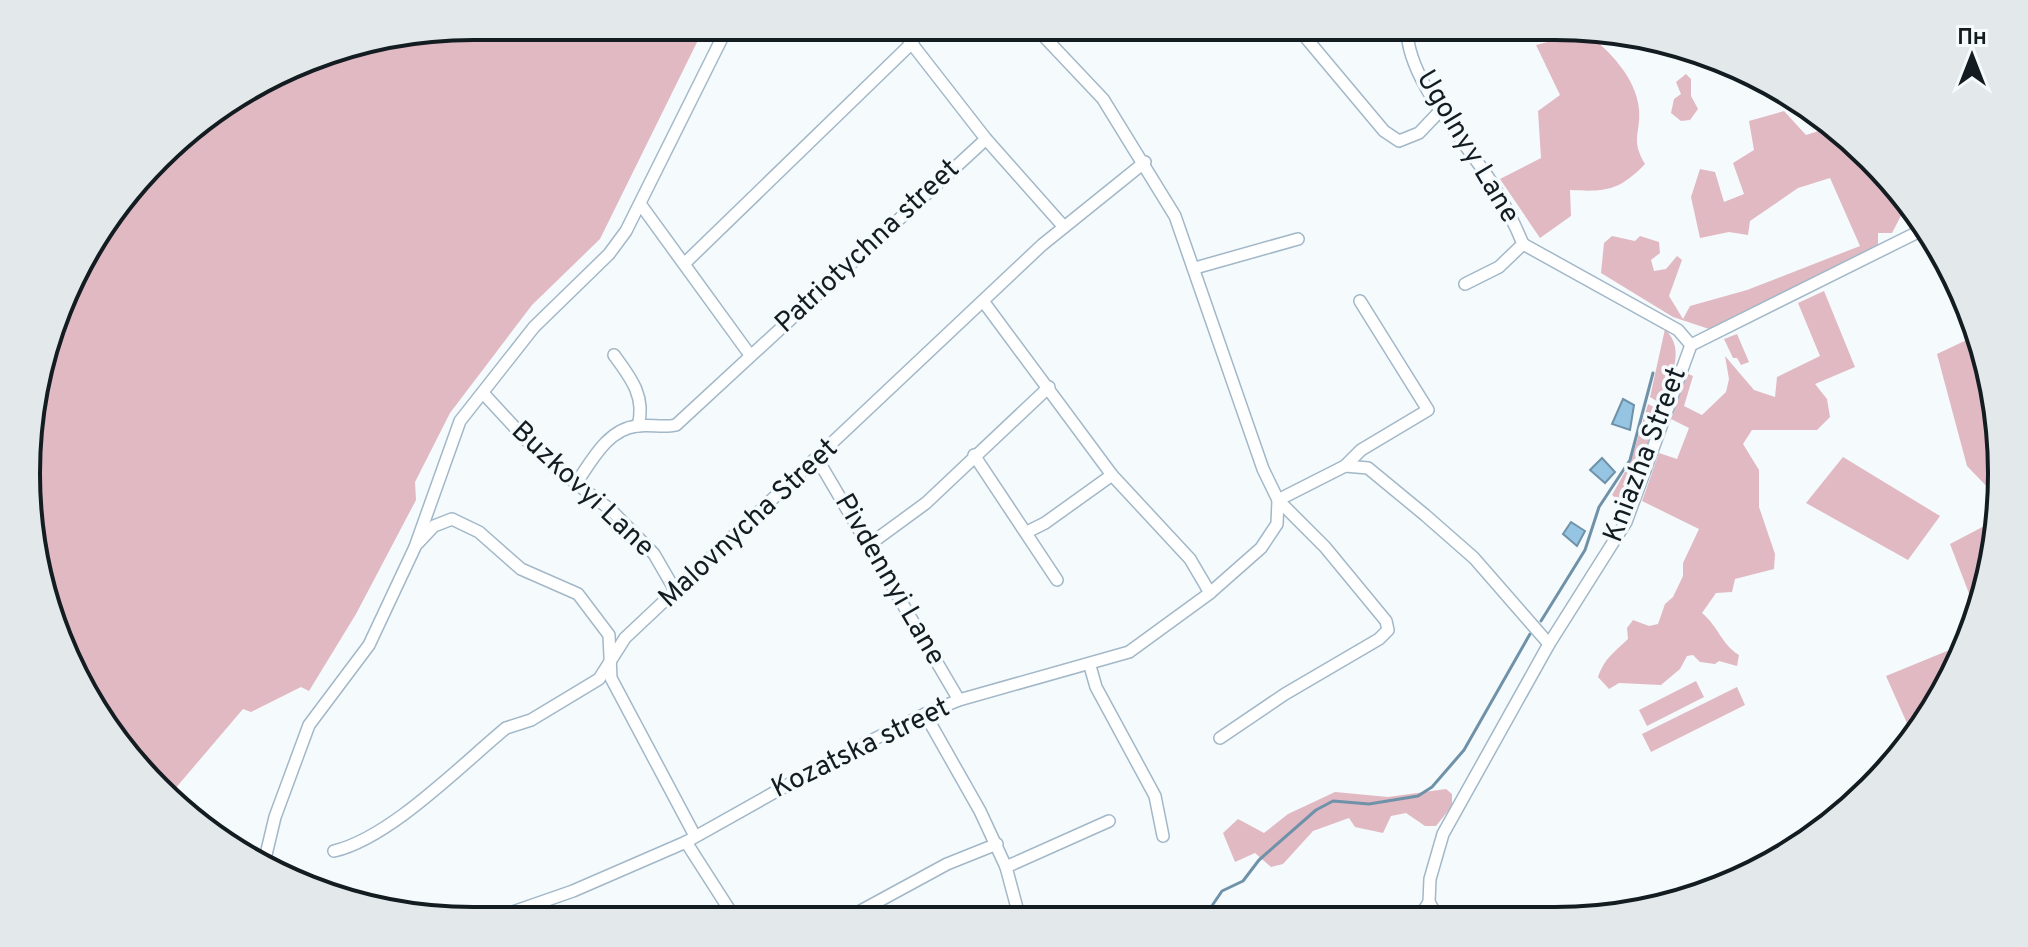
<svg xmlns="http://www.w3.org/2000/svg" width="2028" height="947" font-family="Overpass,sans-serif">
  <rect width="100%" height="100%" fill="#f5fafd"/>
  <g fill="#e1b9c3">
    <polygon points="474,26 705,26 600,239 532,305 450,413 415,482 416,500 356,614 309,691 301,687 251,712 243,709 168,797 86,697 35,560 35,387 86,250 179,137 329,50"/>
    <path d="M1586,32C1609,51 1636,77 1639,109C1641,134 1630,139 1645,164C1619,191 1606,192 1570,190L1571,216L1540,238L1500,179L1541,158L1538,111L1560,95L1536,45Z"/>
    <polygon points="1686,74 1691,79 1691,96 1698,109 1690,120 1681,121 1671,113 1674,99 1681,94 1676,82"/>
    <polygon points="1784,111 1806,135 1828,128 1871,157 1905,208 1892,233 1878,233 1878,248 1709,329 1673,317 1601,273 1604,243 1612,236 1635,241 1640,236 1659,242 1660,253 1651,260 1654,271 1666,269 1677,256 1682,260 1669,296 1683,319 1690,306 1747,290 1860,246 1830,178 1798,188 1750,221 1748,235 1729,232 1700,238 1691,197 1700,169 1715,172 1724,202 1744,194 1733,163 1754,150 1749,121"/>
    <path d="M1824,291L1855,367L1815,384L1827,399L1830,417L1817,430H1752L1743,444L1759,470V507L1775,554L1774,569L1735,579L1732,592L1716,593L1702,613C1718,626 1722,645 1739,655L1737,666L1719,661L1715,664L1700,662L1693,655L1687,656L1680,669L1661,685L1619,683L1609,689L1598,677C1605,657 1615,652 1628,639L1627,628L1633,620L1649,626L1658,624L1665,604L1673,597L1683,576V563L1699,529L1642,501L1659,453L1677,459L1689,428L1671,419L1686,373L1693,376L1684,406L1702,415L1726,392L1729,379L1725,356L1754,390L1775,397L1777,377L1820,356L1798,303Z"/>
    <path d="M1665,329C1687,351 1670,378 1660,403L1650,397Z"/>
    <polygon points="1737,334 1749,362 1741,365 1737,358 1733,358 1724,339"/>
    <polygon points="1975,336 2002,473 1997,497 1967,466 1937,354"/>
    <polygon points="1648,404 1660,410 1627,502 1621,496 1618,500 1612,495 1631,461"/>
    <polygon points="1843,457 1940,516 1908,560 1806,503"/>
    <polygon points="1992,522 1975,609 1950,544"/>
    <polygon points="1969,642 1968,644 1914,739 1886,676"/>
    <polygon points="1696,681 1704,697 1647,726 1639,710"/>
    <polygon points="1737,687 1745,705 1651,752 1642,734"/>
    <polygon points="1446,789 1452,794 1452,806 1436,826 1425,826 1406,813 1391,816 1383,833 1355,827 1349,818 1313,831 1283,864 1271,867 1255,853 1235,862 1223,833 1238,819 1264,833 1288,814 1335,792 1388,797"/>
  </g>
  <g fill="#96c5e3" stroke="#6f92a9" stroke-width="2">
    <polygon points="1623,399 1634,405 1630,430 1612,424"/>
    <polygon points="1602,458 1615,472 1605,483 1590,470"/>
    <polygon points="1571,522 1585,531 1577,546 1563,534"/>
  </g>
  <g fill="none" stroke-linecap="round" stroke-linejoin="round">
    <g stroke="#6f92a9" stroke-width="3">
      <polyline points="1541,621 1585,550 1599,507 1630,460 1653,373"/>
      <polyline points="1203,919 1222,891 1243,881 1259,860 1316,810 1333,801 1369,804 1418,796 1432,787 1464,750 1530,634"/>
    </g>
    <defs>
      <g id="minor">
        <polyline points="898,26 986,139 1064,227"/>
        <polyline points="1296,26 1384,131 1399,141 1419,133 1439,112"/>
        <path d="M1407,26C1405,78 1465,141 1492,183C1504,203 1514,222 1523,244L1499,267L1465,284"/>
        <polyline points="641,205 750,355"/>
        <polyline points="1523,244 1678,330 1691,345"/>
        <polyline points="685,263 913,42"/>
        <polyline points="1195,268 1298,239"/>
        <polyline points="983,301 1112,475 1190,559 1210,593"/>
        <path d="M614,355C631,378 646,397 638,426"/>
        <polyline points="483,393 543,458 611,510 654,554 676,592"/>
        <polyline points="974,455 1057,580"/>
        <polyline points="818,460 959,700"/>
        <polyline points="1345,466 1368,468 1425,515 1474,558 1549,644"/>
        <path d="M577,482C592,460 608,429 637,426C650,424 663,428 676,425L986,139"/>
        <polyline points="1027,532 1045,523 1112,475"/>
        <polyline points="418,543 434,526 452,519 479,532 521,569 578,594 609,635 611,678 695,836"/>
        <polyline points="870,544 926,503 1049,387"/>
        <polyline points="1090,666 1096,687 1155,796 1163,836"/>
        <polyline points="925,714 980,811 1006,867 1109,821"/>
        <polyline points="1220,738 1285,694 1379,639 1388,630 1386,621 1325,547 1278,500 1345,466 1361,450 1428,410 1360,301"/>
        <polyline points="686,842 736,920"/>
        <path d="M334,851C390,838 460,766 506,728L531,720L599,679L625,638L1042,245L1145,162"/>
        <polyline points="264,863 275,817 309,725 369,645 415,547 460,421 534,327 609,254 626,231 728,26"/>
        <polyline points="1006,867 1020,919"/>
        <polyline points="1419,918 1429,902"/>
        <polyline points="1438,918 1429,902 1430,879 1443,834 1549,644 1626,522 1691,345 1920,231"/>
        <polyline points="844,920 947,864 997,844"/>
        <polyline points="487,921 573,891 686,842 832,760 925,714 959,700 1129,652 1210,593 1261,548 1277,524 1278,500 1263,469 1175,216 1103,99 1034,26"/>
      </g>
    </defs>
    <use href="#minor" stroke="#a2b8c8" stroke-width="14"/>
    <use href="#minor" stroke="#fff" stroke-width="11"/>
  </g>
  <g text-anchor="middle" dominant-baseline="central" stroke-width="7" stroke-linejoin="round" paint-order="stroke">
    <g font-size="28" fill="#131c21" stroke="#f5fafd">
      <text transform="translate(1467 147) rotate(59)">Ugolnyy Lane</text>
      <text transform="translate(868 247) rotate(-43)">Patriotychna street</text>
      <text transform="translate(1646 455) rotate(-69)">Kniazha Street</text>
      <text transform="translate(582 490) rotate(43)">Buzkovyi Lane</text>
      <text transform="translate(749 524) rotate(-43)">Malovnycha Street</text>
      <text transform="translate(889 580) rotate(60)">Pivdennyi Lane</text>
      <text transform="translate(861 749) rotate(-26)">Kozatska street</text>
    </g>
  </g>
  <path d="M0 0H2028V947H0ZM473 40H1555A433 433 0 0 1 1988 473V474A433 433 0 0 1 1555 907H473A433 433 0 0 1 40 474V473A433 433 0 0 1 473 40Z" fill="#e3e8eb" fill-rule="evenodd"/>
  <path fill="none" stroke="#131c21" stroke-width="4" d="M473 40H1555A433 433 0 0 1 1988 473V474A433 433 0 0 1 1555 907H473A433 433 0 0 1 40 474V473A433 433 0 0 1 473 40Z"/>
  <g transform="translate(1972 56)" stroke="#f5fafd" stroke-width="6" paint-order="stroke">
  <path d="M0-6L14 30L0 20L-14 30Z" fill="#131c21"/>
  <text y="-12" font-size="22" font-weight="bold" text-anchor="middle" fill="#131c21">Пн</text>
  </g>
</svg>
